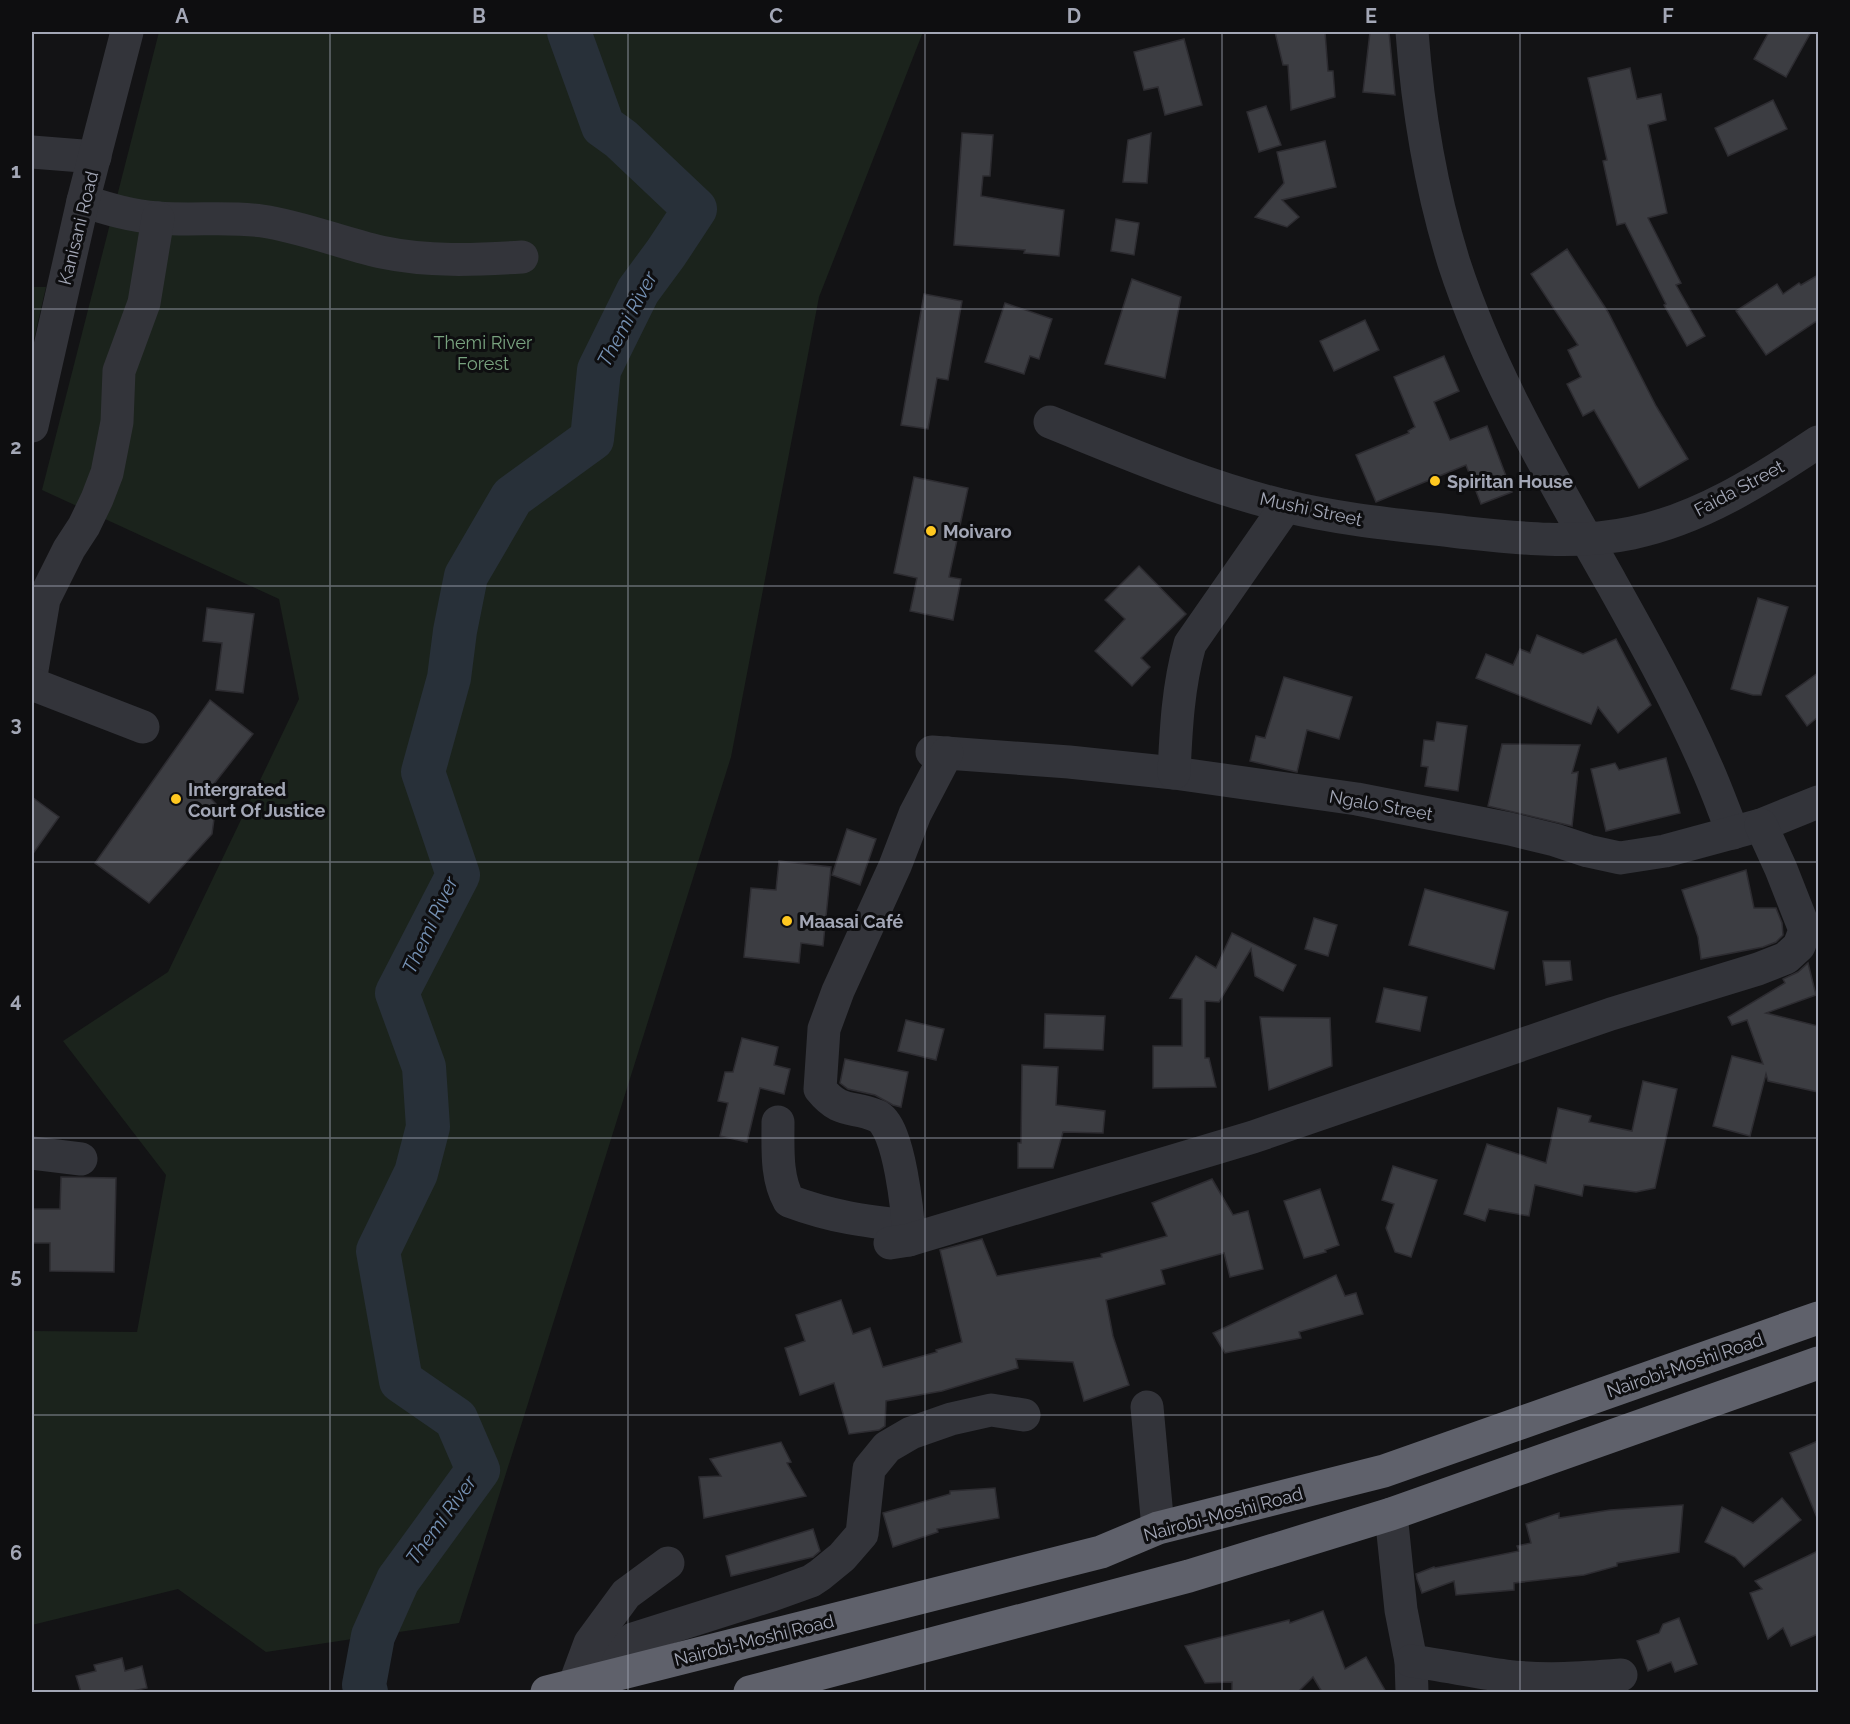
<svg xmlns="http://www.w3.org/2000/svg" width="1850" height="1724" font-family="Raleway,sans-serif">
  <rect width="100%" height="100%" fill="#131315"/>
  <g fill="#1b231c">
    <polygon points="159,32 923,32 819,297 731,757 459,1623 266,1652 178,1589 32,1625 32,1331 137,1332 166,1175 63,1041 168,972 299,699 279,599 42,490"/>
    <polygon points="32,287 46,287 32,348"/>
  </g>
  <g fill="none" stroke-linecap="round" stroke-linejoin="round">
    <polyline stroke="#283039" stroke-width="44" points="366,1692 364,1685 373,1636 398,1580 478,1470 456,1419 401,1381 378,1251 416,1173 428,1127 424,1067 397,993 458,875 423,772 449,678 455,631 466,576 512,497 592,439 599,370 638,291 666,253 695,209 621,139 603,126 569,32"/>
  </g>
  <g fill="#3c3d42" stroke="#2d2c31" stroke-width="1.5">
    <polygon points="1275,32 1325,32 1328,71 1333,71 1335,97 1291,110 1288,65 1283,65"/>
    <polygon points="1370,32 1389,32 1395,95 1363,92"/>
    <polygon points="1769,32 1811,32 1786,77 1754,59"/>
    <polygon points="1184,39 1202,105 1165,115 1158,87 1144,90 1134,52"/>
    <polygon points="1630,68 1637,99 1661,94 1666,120 1648,125 1667,213 1648,218 1681,283 1676,285 1705,336 1687,346 1664,305 1666,304 1625,223 1617,225 1603,161 1607,160 1588,78"/>
    <polygon points="1773,100 1787,129 1728,156 1715,128"/>
    <polygon points="1266,106 1281,145 1259,152 1247,112"/>
    <polygon points="962,133 993,135 990,176 983,176 981,196 1064,210 1059,256 1024,253 1025,250 954,245"/>
    <polygon points="1151,133 1147,183 1123,182 1128,140"/>
    <polygon points="1325,141 1336,187 1282,200 1299,217 1287,227 1255,217 1284,183 1277,152"/>
    <polygon points="1116,219 1139,223 1134,255 1111,251"/>
    <polygon points="1567,249 1608,312 1656,406 1688,459 1639,488 1594,410 1583,416 1567,384 1581,377 1568,350 1578,345 1531,274"/>
    <polygon points="1818,275 1818,320 1766,355 1736,311 1777,284 1783,294 1799,283 1801,285"/>
    <polygon points="1132,279 1181,297 1165,378 1105,364"/>
    <polygon points="924,294 962,301 948,380 937,378 928,429 901,425"/>
    <polygon points="1005,303 1052,319 1039,359 1030,356 1024,374 985,362"/>
    <polygon points="1365,320 1379,350 1334,371 1320,341"/>
    <polygon points="1444,356 1459,391 1434,402 1450,440 1487,426 1512,492 1481,504 1466,465 1376,502 1356,455 1409,433 1408,431 1415,427 1394,377"/>
    <polygon points="914,477 968,488 949,577 961,579 953,620 910,611 917,578 894,573"/>
    <polygon points="1139,566 1186,614 1141,658 1150,667 1132,686 1095,651 1125,619 1105,600"/>
    <polygon points="1758,598 1788,607 1761,695 1753,695 1731,689"/>
    <polygon points="207,608 254,614 243,693 216,690 222,643 203,641"/>
    <polygon points="1537,635 1583,654 1616,639 1651,705 1618,733 1598,707 1591,724 1476,678 1486,654 1513,665 1520,649 1530,653"/>
    <polygon points="1818,673 1818,717 1807,726 1786,696"/>
    <polygon points="1284,677 1352,697 1339,739 1307,730 1297,772 1250,761 1256,736 1265,738"/>
    <polygon points="210,700 253,734 206,794 216,804 212,834 149,903 95,863"/>
    <polygon points="1437,722 1467,726 1458,791 1425,786 1428,767 1421,766 1424,740 1434,741"/>
    <polygon points="1502,744 1580,745 1572,773 1578,772 1572,826 1488,806"/>
    <polygon points="1666,758 1680,813 1606,831 1591,769 1615,763 1619,770"/>
    <polygon points="32,797 59,817 32,855"/>
    <polygon points="847,829 876,839 860,885 832,875"/>
    <polygon points="779,861 831,867 823,946 801,943 799,963 744,957 751,888 776,890"/>
    <polygon points="1746,870 1754,908 1776,908 1782,923 1783,935 1776,942 1763,947 1701,959 1698,937 1682,890"/>
    <polygon points="1425,889 1508,912 1494,969 1409,945"/>
    <polygon points="1314,918 1337,925 1328,956 1305,949"/>
    <polygon points="1232,933 1296,965 1283,991 1255,976 1251,949 1219,1002 1205,1001 1205,1058 1209,1058 1216,1087 1153,1088 1153,1046 1182,1046 1182,999 1170,998 1196,956 1216,968"/>
    <polygon points="1543,961 1570,961 1572,980 1546,985"/>
    <polygon points="1808,963 1816,995 1766,1013 1818,1026 1818,1092 1768,1081 1766,1074 1750,1136 1713,1126 1732,1056 1763,1064 1747,1020 1732,1025 1728,1017 1785,983 1783,979 1798,972"/>
    <polygon points="1384,988 1427,997 1420,1031 1376,1022"/>
    <polygon points="1045,1014 1105,1016 1103,1050 1044,1048"/>
    <polygon points="1260,1017 1330,1018 1332,1066 1269,1090"/>
    <polygon points="906,1020 944,1029 936,1060 898,1051"/>
    <polygon points="742,1038 778,1047 774,1065 790,1069 784,1094 760,1088 747,1142 720,1136 728,1103 718,1101 725,1072 733,1072"/>
    <polygon points="845,1059 908,1072 901,1107 893,1105 875,1095 848,1089 840,1083"/>
    <polygon points="1022,1065 1058,1067 1056,1105 1105,1111 1103,1133 1063,1132 1053,1168 1018,1168 1018,1143 1021,1143"/>
    <polygon points="1643,1081 1677,1089 1655,1188 1636,1192 1584,1185 1582,1196 1535,1185 1529,1216 1489,1209 1485,1221 1464,1214 1487,1144 1546,1163 1558,1108 1591,1116 1589,1122 1632,1131"/>
    <polygon points="1393,1166 1437,1180 1411,1257 1395,1252 1386,1228 1394,1204 1382,1200"/>
    <polygon points="61,1177 116,1178 114,1272 50,1271 50,1243 32,1243 32,1209 60,1209"/>
    <polygon points="1212,1179 1233,1215 1248,1211 1263,1269 1230,1277 1224,1253 1161,1270 1165,1284 1106,1300 1113,1336 1129,1385 1084,1401 1073,1362 1016,1359 1018,1368 942,1391 886,1401 885,1426 879,1430 849,1434 834,1383 800,1395 785,1348 805,1341 796,1315 841,1300 853,1334 870,1328 883,1367 937,1352 936,1350 962,1342 940,1250 982,1239 997,1276 1102,1257 1101,1254 1167,1236 1152,1203"/>
    <polygon points="1320,1189 1339,1245 1325,1250 1326,1252 1304,1258 1284,1201"/>
    <polygon points="1336,1275 1345,1296 1356,1293 1363,1314 1299,1332 1301,1338 1225,1353 1213,1333"/>
    <polygon points="1818,1441 1818,1520 1790,1453"/>
    <polygon points="781,1442 791,1462 787,1463 806,1496 704,1518 699,1477 721,1476 710,1459"/>
    <polygon points="995,1488 999,1518 937,1529 938,1532 893,1547 883,1513 950,1494 950,1491"/>
    <polygon points="1782,1498 1801,1520 1744,1567 1735,1557 1705,1542 1722,1507 1753,1523"/>
    <polygon points="1683,1505 1679,1552 1617,1563 1617,1566 1584,1575 1514,1583 1514,1590 1456,1595 1454,1581 1422,1593 1417,1579 1416,1574 1434,1567 1435,1568 1519,1551 1517,1546 1531,1543 1526,1524 1559,1513 1559,1518 1610,1510"/>
    <polygon points="813,1529 820,1551 813,1557 731,1576 726,1556"/>
    <polygon points="1818,1551 1818,1634 1791,1646 1783,1628 1768,1639 1750,1593 1762,1589 1755,1581"/>
    <polygon points="1323,1611 1345,1669 1366,1657 1386,1692 1322,1692 1313,1677 1298,1692 1232,1692 1232,1682 1205,1683 1185,1646 1289,1620 1290,1623"/>
    <polygon points="1679,1618 1697,1664 1675,1672 1671,1662 1648,1671 1637,1641 1659,1633 1663,1624"/>
    <polygon points="122,1658 125,1671 142,1666 147,1688 128,1692 81,1692 76,1676 96,1671 94,1665"/>
  </g>
  <g fill="none" stroke-linecap="round" stroke-linejoin="round">
    <g stroke="#33343a" stroke-width="33">
      <path d="M1412,32C1418,112 1430,186 1454,263C1491,377 1554,481 1612,584C1645,643 1679,704 1706,766C1716,788 1724,811 1733,833"/>
      <polyline points="32,152 95,157"/>
      <path d="M83,201C108,209 131,216 158,218C193,221 227,216 262,221C303,227 341,243 381,252C428,262 475,260 522,257"/>
      <path d="M1050,422C1127,453 1203,486 1285,506C1342,520 1401,525 1460,532C1516,538 1576,545 1632,533C1700,519 1761,480 1818,442"/>
      <polyline points="32,426 83,201 127,32"/>
      <polyline points="32,670 44,599 69,549 84,526 97,499 107,473 117,422 119,371 144,303 158,218"/>
      <polyline points="32,684 143,727"/>
      <polyline points="932,752 1069,762 1174,773 1357,799 1510,829 1555,840 1588,851 1620,858 1665,851 1761,825 1818,802"/>
      <path d="M1174,773C1176,729 1178,686 1190,644L1286,506"/>
      <path d="M778,1122C778,1149 776,1178 789,1201C832,1217 864,1221 909,1226"/>
      <polyline points="32,1153 81,1159"/>
      <path d="M909,1240C908,1216 900,1126 877,1116C852,1105 841,1115 820,1089L824,1029L838,991L895,866L915,814L947,753"/>
      <polyline points="890,1243 909,1240 1253,1137 1611,1014 1758,969 1786,958 1799,946 1805,930 1781,869 1761,825"/>
      <polyline points="1147,1407 1158,1528"/>
      <polyline points="1391,1514 1401,1610 1411,1661 1412,1692"/>
      <path d="M1411,1661C1443,1665 1474,1672 1506,1676C1545,1681 1583,1678 1621,1675"/>
      <polyline points="587,1682 611,1656 633,1639 772,1595 811,1581 820,1575 842,1557 862,1534 869,1469 887,1447 911,1433 951,1419 991,1410 1024,1415"/>
      <polyline points="574,1686 590,1643 626,1594 668,1563"/>
    </g>
    <g stroke="#5f616b" stroke-width="33">
      <polyline points="547,1692 1101,1552 1158,1528 1384,1471 1818,1318"/>
      <polyline points="750,1692 1189,1576 1391,1514 1818,1363"/>
    </g>
  </g>
  <path fill="none" stroke="#a3a7b6" stroke-width="1.5" stroke-opacity="0.55" d="M330,32V1692M628,32V1692M925,32V1692M1222,32V1692M1520,32V1692M32,309H1818M32,586H1818M32,862H1818M32,1138H1818M32,1415H1818"/>
  <g fill="#ffc820" stroke="#0e0e10" stroke-width="2">
    <circle cx="1435" cy="481" r="6"/>
    <circle cx="931" cy="531" r="6"/>
    <circle cx="176" cy="799" r="6"/>
    <circle cx="787" cy="921" r="6"/>
  </g>
  <g text-anchor="middle" dominant-baseline="central" stroke-width="6" stroke-linejoin="round" paint-order="stroke">
    <g font-size="18" fill="#a3a7b6" stroke="#0e0e10">
      <text transform="translate(78 228) rotate(-76)">Kanisani Road</text>
      <text transform="translate(1739 488) rotate(-28)">Faida Street</text>
      <text transform="translate(1311 509) rotate(12)">Mushi Street</text>
      <text transform="translate(1381 805) rotate(10)">Ngalo Street</text>
      <text transform="translate(1685 1365) rotate(-19)">Nairobi-Moshi Road</text>
      <text transform="translate(1223 1514) rotate(-15)">Nairobi-Moshi Road</text>
      <text transform="translate(754 1640) rotate(-14)">Nairobi-Moshi Road</text>
    </g>
    <g font-size="18" fill="#78a37f" stroke="#0e0e10">
      <text x="483" y="342">Themi River<tspan x="483" dy="21">Forest</tspan></text>
    </g>
    <g font-size="18" font-weight="bold" fill="#a3a7b6" stroke="#0e0e10" text-anchor="start">
      <text x="1447" y="481">Spiritan House</text>
      <text x="943" y="531">Moivaro</text>
      <text x="188" y="789">Intergrated<tspan x="188" dy="21">Court Of Justice</tspan></text>
      <text x="799" y="921">Maasai Café</text>
    </g>
    <g font-size="20" font-style="italic" fill="#7692b5" stroke="#0e0e10">
      <text transform="translate(627 319) rotate(-62)">Themi River</text>
      <text transform="translate(430 925) rotate(-65)">Themi River</text>
      <text transform="translate(441 1520) rotate(-54)">Themi River</text>
    </g>
  </g>
  <rect width="1850" height="1724" fill="none" stroke="#0e0e10" stroke-width="66"/>
  <rect x="33" y="33" width="1784" height="1658" fill="none" stroke="#a3a7b6" stroke-width="2"/>
  <g font-size="20" text-anchor="middle" font-weight="bold" fill="#a3a7b6">
    <text x="182" y="23">A</text>
    <text x="479" y="23">B</text>
    <text x="776" y="23">C</text>
    <text x="1074" y="23">D</text>
    <text x="1371" y="23">E</text>
    <text x="1668" y="23">F</text>
    <text x="16" y="178">1</text>
    <text x="16" y="454">2</text>
    <text x="16" y="731">3</text>
    <text x="16" y="1007">4</text>
    <text x="16" y="1283">5</text>
    <text x="16" y="1560">6</text>
  </g>
</svg>
